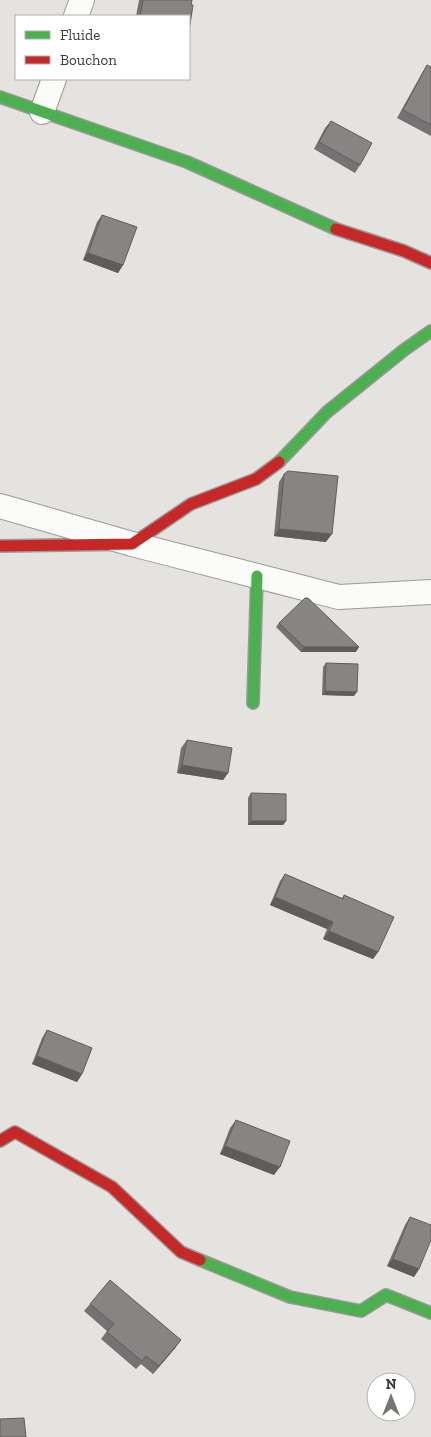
<svg xmlns="http://www.w3.org/2000/svg" width="431" height="1437" font-family="'Zilla Slab',serif">
  <rect width="100%" height="100%" fill="#e5e3e0"/>
  <g fill="none" stroke-linecap="round" stroke-linejoin="round">
    <defs>
      <g id="street">
        <polyline points="76,16 82,0"/>
        <polyline points="42,112 54,79"/>
        <polyline points="0,506 132,544 339,597 431,592"/>
      </g>
      <g id="fast">
        <polyline points="0,97 187,162 336,229"/>
        <polyline points="279,462 327,412 404,350 431,331"/>
        <polyline points="253,703 257,576"/>
        <polyline points="200,1260 290,1297 361,1311 386,1295 431,1313"/>
      </g>
      <g id="jam">
        <polyline points="336,229 404,251 431,263"/>
        <polyline points="0,546 132,544 191,504 256,479 279,462"/>
        <polyline points="0,1141 15,1132 112,1187 181,1252 200,1260"/>
      </g>
    </defs>
    <use href="#street" stroke="#9a9997" stroke-width="26"/>
    <use href="#fast" stroke="#9a9997" stroke-width="14"/>
    <use href="#jam" stroke="#9a9997" stroke-width="14"/>
    <use href="#street" stroke="#fbfbfa" stroke-width="24"/>
    <use href="#fast" stroke="#4caf50" stroke-width="11"/>
    <use href="#jam" stroke="#c62828" stroke-width="11"/>
  </g>
  <g fill="#747272">
    <polygon points="139,0 192,0 189,16 136,16"/>
    <polygon points="427,65 431,67 431,136 397,118 422,73"/>
    <polygon points="331,121 360,165 355,173 314,149 325,128"/>
    <polygon points="102,215 123,265 118,273 83,260 97,222"/>
    <polygon points="284,474 326,542 274,536 279,482"/>
    <polygon points="279,623 356,652 301,652 276,627"/>
    <polygon points="326,663 354,696 322,695 323,667"/>
    <polygon points="187,740 228,773 223,780 177,773 181,748"/>
    <polygon points="251,793 286,821 283,825 248,825 248,798"/>
    <polygon points="285,874 342,898 344,895 378,952 373,959 323,939 327,929 270,905 280,881"/>
    <polygon points="47,1030 82,1074 77,1082 32,1064 42,1038"/>
    <polygon points="236,1120 274,1175 220,1154 230,1128"/>
    <polygon points="410,1217 419,1269 414,1277 387,1266 405,1225"/>
    <polygon points="90,1304 176,1347 153,1374 141,1364 136,1369 101,1339 107,1331 84,1311"/>
  </g>
  <g fill="#5e5d5c">
    <polygon points="88,253 123,265 118,273 83,260"/>
    <polygon points="279,529 332,534 326,542 274,536"/>
    <polygon points="304,647 359,647 356,652 301,652"/>
    <polygon points="325,691 357,692 354,696 322,695"/>
    <polygon points="182,765 228,773 223,780 177,773"/>
    <polygon points="251,821 286,821 283,825 248,825"/>
    <polygon points="275,897 333,922 327,929 270,905"/>
    <polygon points="329,931 378,952 373,959 323,939"/>
    <polygon points="37,1056 82,1074 77,1082 32,1064"/>
    <polygon points="225,1146 280,1167 274,1175 220,1154"/>
    <polygon points="393,1259 419,1269 414,1277 387,1266"/>
    <polygon points="181,1340 176,1347 153,1374 159,1366"/>
  </g>
  <g fill="#878584" stroke="#5e5d5c">
    <polygon points="143,0 192,0 191,5 193,5 189,31 189,16 140,16"/>
    <polygon points="427,65 431,67 431,125 403,110"/>
    <polygon points="331,121 372,143 360,165 319,142"/>
    <polygon points="102,215 137,227 123,265 88,253"/>
    <polygon points="288,471 338,476 332,534 279,529 284,474"/>
    <polygon points="305,598 308,598 359,647 304,647 279,623"/>
    <polygon points="326,663 358,664 357,692 325,691"/>
    <polygon points="187,740 232,748 228,773 182,765"/>
    <polygon points="251,793 286,794 286,821 251,821"/>
    <polygon points="285,874 343,899 344,895 394,917 378,952 329,931 333,922 275,897"/>
    <polygon points="47,1030 92,1048 82,1074 37,1056"/>
    <polygon points="236,1120 290,1141 280,1167 225,1146"/>
    <polygon points="410,1217 431,1225 431,1240 419,1269 393,1259"/>
    <polygon points="110,1280 181,1340 159,1366 146,1356 142,1361 107,1332 114,1324 90,1304"/>
    <polygon points="24,1418 26,1437 0,1437 0,1419"/>
  </g>
  <rect x="15" y="15" width="175" height="65" fill="#ffffff" stroke="#b1b0af"/>
  <rect x="25" y="31" width="25" height="8" fill="#4caf50" stroke="#b1b0af"/>
  <text x="60" y="40" font-size="15" fill="#3b3a37">Fluide</text>
  <rect x="25" y="56" width="25" height="8" fill="#c62828" stroke="#b1b0af"/>
  <text x="60" y="65" font-size="15" fill="#3b3a37">Bouchon</text>
  <g transform="translate(391 1397)"><circle r="24" fill="#ffffff" stroke="#b1b0af"/>
  <path d="M0-4L9 19L0 12L-9 19Z" fill="#767572"/>
  <text y="-8" font-size="14" font-weight="bold" text-anchor="middle" fill="#3b3a37">N</text>
  </g>
</svg>
